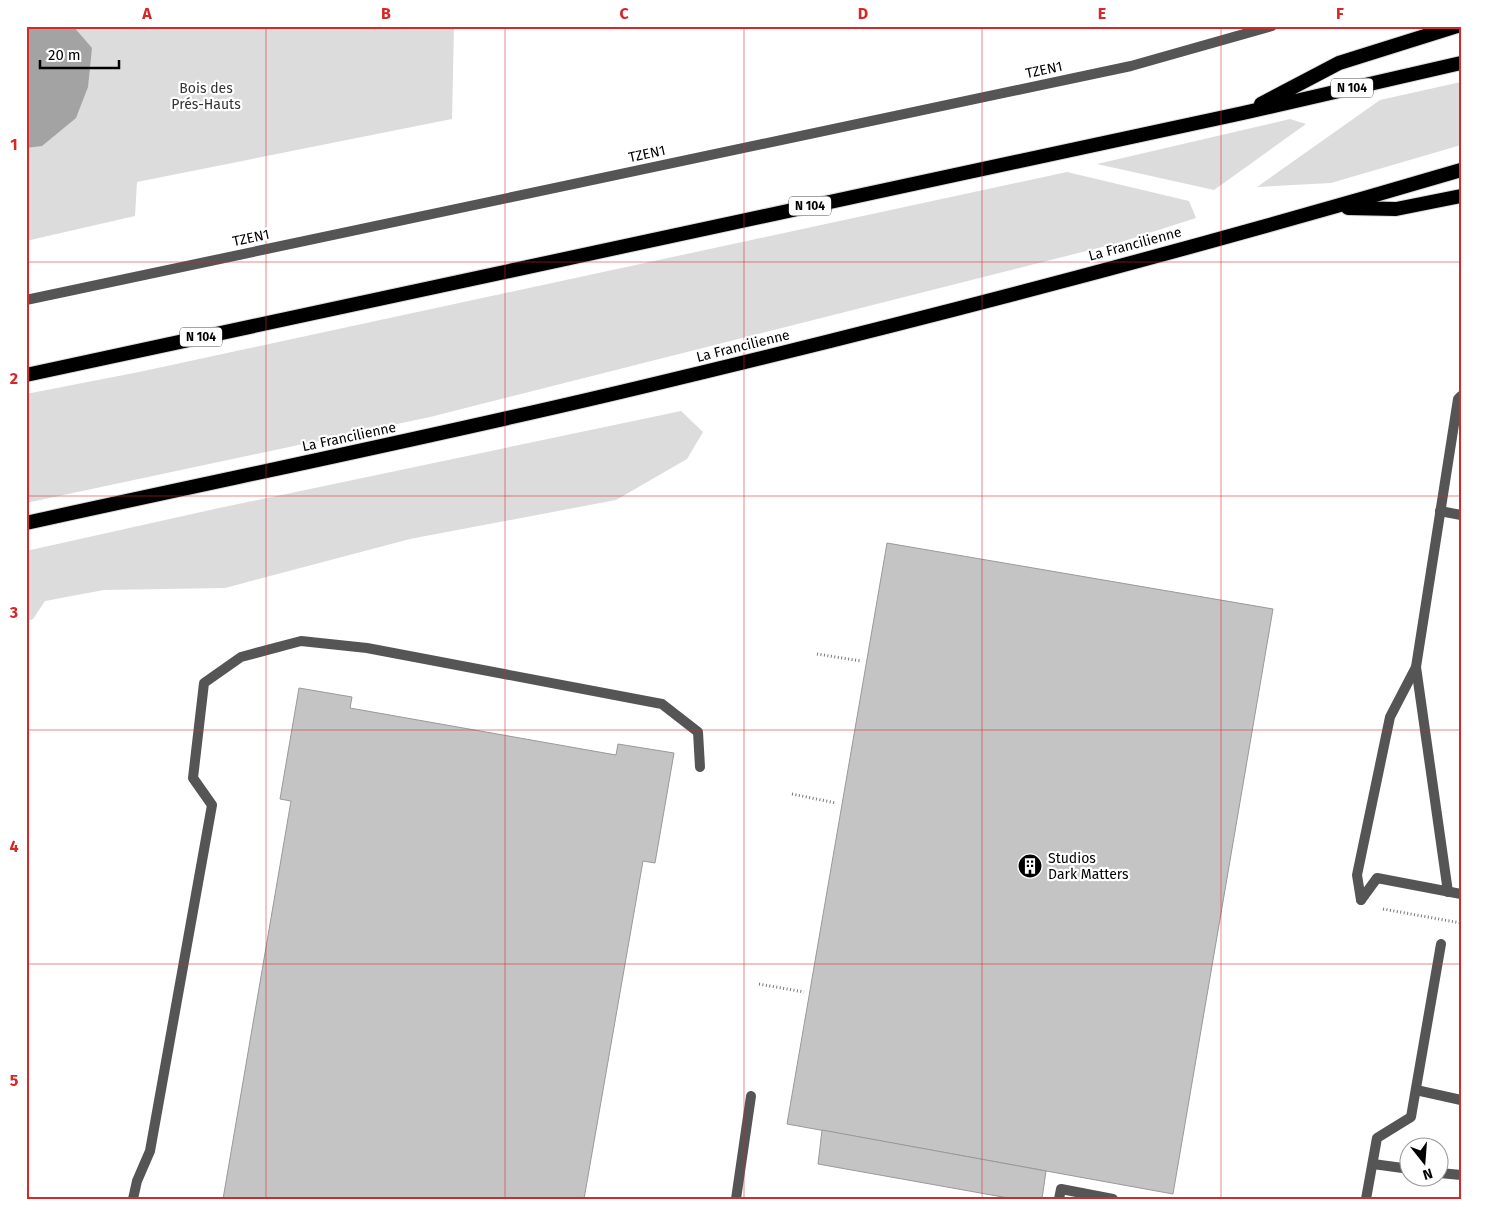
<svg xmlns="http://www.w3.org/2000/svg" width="1487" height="1225" font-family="'Fira Sans',sans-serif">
  <rect width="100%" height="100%" fill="#fff"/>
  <g fill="#dcdcdc">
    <polygon points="26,26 454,26 452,119 137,182 135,216 26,241"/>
    <polygon points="1461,82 1461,145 1331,183 1257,187 1380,100"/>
    <polygon points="1290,119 1306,124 1214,190 1097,164"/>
    <polygon points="1067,172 1189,201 1196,218 1118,243 430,417 26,503 26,394 139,372"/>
    <polygon points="681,411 703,432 687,459 616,500 410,539 225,588 104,590 45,601 33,619 26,621 26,551 219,508"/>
  </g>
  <polygon fill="#a3a3a3" points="26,26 73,26 92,48 88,87 76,118 42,146 26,148"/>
  <g fill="#c4c4c4" stroke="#999">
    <polygon points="887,543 1273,609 1173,1194 787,1124"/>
    <polygon points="299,688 352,697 350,708 616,755 618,744 674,753 655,863 643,861 584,1199 223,1199 291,801 280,799"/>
    <polygon points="822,1130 1046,1171 1042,1199 1014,1199 818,1164"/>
  </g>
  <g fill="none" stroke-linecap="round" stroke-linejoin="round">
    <defs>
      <g id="trunk">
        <polyline points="1261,104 1339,63 1457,26"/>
        <polyline points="1348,208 1396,209 1461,196"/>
        <polyline points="26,375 1243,113 1461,63"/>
        <path d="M26,523C234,477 443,435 650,385C922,320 1193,249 1461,170"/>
      </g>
    </defs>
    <use href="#trunk" stroke="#dbdbdb" stroke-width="16"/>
    <g stroke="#777" stroke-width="3" stroke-dasharray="1 2.5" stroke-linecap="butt">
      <polyline points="817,654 861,661"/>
      <polyline points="792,794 836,803"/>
      <polyline points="1383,909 1461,923"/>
      <polyline points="759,984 804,992"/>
    </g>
    <g stroke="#555" stroke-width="10">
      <polyline points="26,300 1131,66 1272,26"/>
      <polyline points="1440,511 1461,515"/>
      <polyline points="1416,667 1448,892"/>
      <polyline points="1361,900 1357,875 1390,717 1416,667 1458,399 1461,396"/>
      <polyline points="1361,900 1377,878 1461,894"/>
      <polyline points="1416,1090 1461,1100"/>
      <polyline points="1373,1164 1410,1169"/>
      <polyline points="1440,1173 1461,1175"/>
      <polyline points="133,1199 137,1181 150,1151 212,805 193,778 204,683 241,657 301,641 367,648 662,704 698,732 700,767"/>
      <polyline points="736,1199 751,1096"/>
      <polyline points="1059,1199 1061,1189 1113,1199"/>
      <polyline points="1366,1199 1377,1138 1411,1117 1441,944"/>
    </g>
    <use href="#trunk" stroke="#000" stroke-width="14"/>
  </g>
  <path fill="none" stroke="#d62828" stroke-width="1" stroke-opacity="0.55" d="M266,26V1199M505,26V1199M744,26V1199M982,26V1199M1221,26V1199M26,262H1461M26,496H1461M26,730H1461M26,964H1461"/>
  <defs>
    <symbol id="building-disc" viewBox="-11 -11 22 22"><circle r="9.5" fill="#000" stroke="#fff"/><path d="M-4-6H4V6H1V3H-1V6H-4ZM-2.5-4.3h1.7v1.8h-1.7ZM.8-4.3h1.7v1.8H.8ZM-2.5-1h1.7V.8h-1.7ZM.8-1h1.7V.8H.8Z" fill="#fff"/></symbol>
  </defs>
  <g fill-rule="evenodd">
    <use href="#building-disc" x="1016" y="852" width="28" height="28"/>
  </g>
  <g text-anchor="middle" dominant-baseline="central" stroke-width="4.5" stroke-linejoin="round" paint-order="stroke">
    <g fill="#fff" stroke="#4c4c4c" stroke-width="1">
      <rect x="1331" y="78.5" width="42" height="19" rx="4"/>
      <rect x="789" y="196.5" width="42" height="19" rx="4"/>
      <rect x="180" y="327.5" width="42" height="19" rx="4"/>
    </g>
    <g font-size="12" font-weight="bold" fill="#000">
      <text x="1352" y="88">N 104</text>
      <text x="810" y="206">N 104</text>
      <text x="201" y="337">N 104</text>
    </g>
    <g font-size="14" fill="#000" stroke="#fff">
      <text transform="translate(1044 70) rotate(-12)">TZEN1</text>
      <text transform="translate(647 154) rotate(-12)">TZEN1</text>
      <text transform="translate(251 238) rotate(-12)">TZEN1</text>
      <text transform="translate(1135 244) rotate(-15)">La Francilienne</text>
      <text transform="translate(743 346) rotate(-14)">La Francilienne</text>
      <text transform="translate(349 437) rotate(-12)">La Francilienne</text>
    </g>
    <g font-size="14" fill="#333" stroke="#fff">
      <text x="206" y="88">Bois des<tspan x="206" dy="16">Prés-Hauts</tspan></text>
    </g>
    <g font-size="14" fill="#000" stroke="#fff" text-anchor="start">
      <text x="1048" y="858">Studios<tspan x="1048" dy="16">Dark Matters</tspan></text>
    </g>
  </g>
  <rect width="1487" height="1225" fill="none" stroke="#ffffff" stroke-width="55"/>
  <g transform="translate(1424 1162) rotate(163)"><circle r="24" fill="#ffffff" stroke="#999999"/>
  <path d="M0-4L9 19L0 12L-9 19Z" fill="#000000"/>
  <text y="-8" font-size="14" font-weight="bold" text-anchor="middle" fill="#000000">N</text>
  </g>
  <path d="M40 60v8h79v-8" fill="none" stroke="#000000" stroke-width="2.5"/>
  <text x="48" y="60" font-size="15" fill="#000000" stroke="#ffffff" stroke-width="4" paint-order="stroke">20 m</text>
  <rect x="28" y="28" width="1432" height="1170" fill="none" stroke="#d62828" stroke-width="2"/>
  <g font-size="16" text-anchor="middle" font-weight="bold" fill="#d62828">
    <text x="147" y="19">A</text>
    <text x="386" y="19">B</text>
    <text x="624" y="19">C</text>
    <text x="863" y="19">D</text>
    <text x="1102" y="19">E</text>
    <text x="1340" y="19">F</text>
    <text x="14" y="150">1</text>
    <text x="14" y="384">2</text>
    <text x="14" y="618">3</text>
    <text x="14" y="852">4</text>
    <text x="14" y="1086">5</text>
  </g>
</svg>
